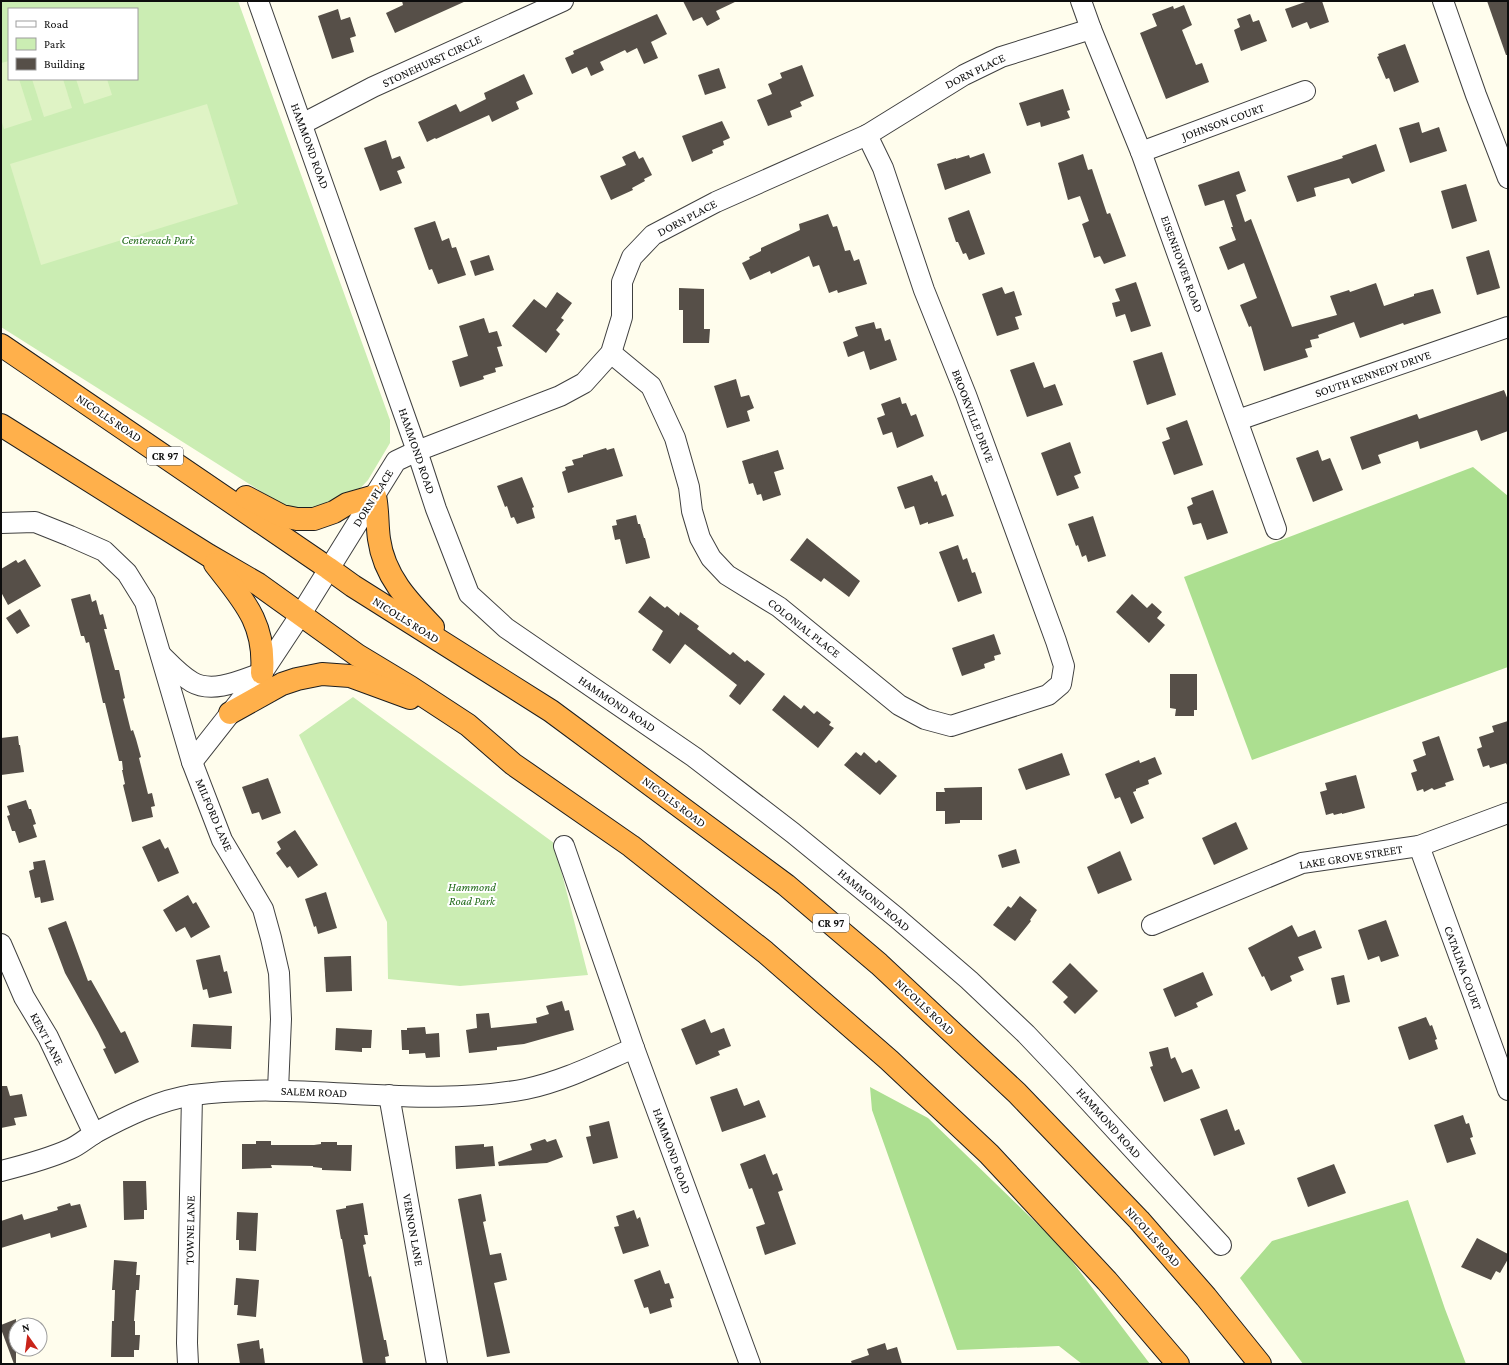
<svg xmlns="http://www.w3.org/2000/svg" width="1509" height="1365" font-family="'Crimson Pro',serif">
  <rect width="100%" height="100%" fill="#fffded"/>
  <g fill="#cbedb3" fill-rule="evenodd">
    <path d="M1,1H238L390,420V443L368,480L354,495L335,507L292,511L1,327ZM9,9H137V79H9Z"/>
    <polygon points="353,697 554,843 588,975 460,986 388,979 387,922 299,735"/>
  </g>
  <g fill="#acdf90">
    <polygon points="1473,467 1508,496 1508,667 1252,760 1184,577"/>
    <polygon points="870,1087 928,1118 1062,1248 1150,1364 1082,1364 1059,1346 957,1350 872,1110"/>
    <polygon points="1408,1200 1445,1309 1466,1364 1303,1364 1240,1278 1272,1241"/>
  </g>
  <g fill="#dff3c5">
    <polygon points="9,61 9,79 19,79 32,120 4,129 1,119 1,63"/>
    <polygon points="32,79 63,79 72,108 44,117"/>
    <polygon points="76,79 107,79 112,95 84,104"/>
    <polygon points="207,104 238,204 41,265 10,164"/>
  </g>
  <g fill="#564f48">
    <polygon points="402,1 466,1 395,33 386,13 403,5"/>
    <polygon points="683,1 737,1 716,11 720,19 707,26 702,17 693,21"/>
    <polygon points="1308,1 1322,1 1329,22 1310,29 1307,22 1292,28 1285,9"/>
    <polygon points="1487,1 1508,1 1508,55 1506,55"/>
    <polygon points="1184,5 1192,25 1182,30 1196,65 1202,63 1209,82 1166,99 1140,33 1157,26 1152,14 1173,6 1174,9"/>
    <polygon points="338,9 341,20 350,17 356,36 350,38 354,52 332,59 318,16"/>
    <polygon points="657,14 667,34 651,42 658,58 644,64 637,48 627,53 625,50 600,62 604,70 591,76 587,67 572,74 565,58 574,54 573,51"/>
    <polygon points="1250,14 1253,22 1259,20 1267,41 1241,51 1234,30 1240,27 1237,19"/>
    <polygon points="1405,44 1419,82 1394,92 1389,78 1386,79 1377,57 1379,56 1378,54"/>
    <polygon points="802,65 814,96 800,102 802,106 790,111 792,117 768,126 757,100 772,94 768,84 782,78 780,73"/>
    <polygon points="719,68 726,88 705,95 698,75"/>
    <polygon points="524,74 533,94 516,102 519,109 492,122 489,115 436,139 435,138 427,142 418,122 456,104 460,112 486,99 484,93"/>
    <polygon points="1063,89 1070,110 1067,111 1070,118 1041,127 1040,122 1027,126 1019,103"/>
    <polygon points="722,121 730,138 723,141 724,145 712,150 713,153 692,162 682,136"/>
    <polygon points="1419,122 1422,133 1439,127 1447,151 1410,163 1399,128"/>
    <polygon points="386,140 392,159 400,156 405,168 397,171 402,183 380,191 364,148"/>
    <polygon points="1376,144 1385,171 1352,184 1349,178 1314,188 1316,196 1297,202 1287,176 1343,158 1342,156"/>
    <polygon points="635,151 639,159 643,157 652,175 644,179 645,181 632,188 633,190 611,200 600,176 626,165 622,157"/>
    <polygon points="984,153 991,173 945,190 937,164 956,158 956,159 969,155 970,158"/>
    <polygon points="1083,154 1088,170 1092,169 1107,214 1110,213 1126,256 1104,264 1100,256 1094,258 1082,224 1089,221 1080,196 1068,200 1058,163"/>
    <polygon points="1239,171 1246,191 1236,195 1245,222 1251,219 1292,327 1337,315 1330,296 1349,290 1350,292 1376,283 1384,306 1414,296 1414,294 1433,289 1441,313 1404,325 1403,323 1360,338 1354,322 1318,335 1319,338 1310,340 1312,347 1305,349 1308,357 1264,371 1251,326 1249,327 1240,305 1257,298 1244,263 1228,270 1219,247 1236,240 1231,227 1233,227 1224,200 1205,206 1198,185"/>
    <polygon points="1466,184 1477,221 1452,229 1441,191"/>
    <polygon points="969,210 985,254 969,260 966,253 963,254 958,242 956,242 948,218"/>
    <polygon points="828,214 833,227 837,226 845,251 850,250 854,261 859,259 867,284 838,293 837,290 829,293 819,265 813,267 809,256 771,274 770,271 750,280 742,263 750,259 749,257 761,251 761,248 800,230 799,224"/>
    <polygon points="435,221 442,241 449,238 452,248 456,247 466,275 438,284 432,269 429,270 414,228"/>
    <polygon points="1489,250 1500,288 1477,295 1466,257"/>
    <polygon points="489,255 494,270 475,276 470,261"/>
    <polygon points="1136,282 1151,326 1131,332 1125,314 1116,317 1112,303 1120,301 1115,289"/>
    <polygon points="1002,287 1005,294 1014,291 1022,315 1015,317 1019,329 997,336 982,294"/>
    <polygon points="679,288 704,289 704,329 710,329 709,343 683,343 683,310 679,310"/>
    <polygon points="557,292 572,303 561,318 564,320 556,330 560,334 546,353 512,326 534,299 546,308"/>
    <polygon points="484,318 489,333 497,331 502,346 497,347 503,366 495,368 496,372 483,376 484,379 460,387 452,361 468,356 459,326"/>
    <polygon points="874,322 876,329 881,328 885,341 890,339 897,360 870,370 864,351 848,357 843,342 858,336 855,327"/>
    <polygon points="1162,352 1176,395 1147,405 1133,361"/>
    <polygon points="1034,362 1044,388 1055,384 1063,405 1027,417 1010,370"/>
    <polygon points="736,379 741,397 749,395 754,408 747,411 750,421 727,428 714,386"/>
    <polygon points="1504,390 1508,400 1508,431 1481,441 1477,430 1420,449 1418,441 1378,455 1381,463 1362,470 1350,437 1417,414 1419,419"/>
    <polygon points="900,397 902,404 906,403 911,416 916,414 924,436 897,448 892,432 883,435 877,418 885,415 881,404"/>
    <polygon points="1187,420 1203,465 1174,475 1162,442 1170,439 1166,428"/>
    <polygon points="1070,442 1081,473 1074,476 1079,488 1057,496 1041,453"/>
    <polygon points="606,448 607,450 614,448 623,476 568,493 562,472 566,470 565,467 574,465 572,460 583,457 583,455"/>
    <polygon points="778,450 784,469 774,472 781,495 763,501 761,494 757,495 753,483 749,484 742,461"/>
    <polygon points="1318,450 1322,461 1330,458 1343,490 1313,502 1296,458"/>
    <polygon points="932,475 935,482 937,481 942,496 946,494 954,516 928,524 928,522 920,525 914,506 905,509 897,487"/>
    <polygon points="522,477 534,507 532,508 535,518 517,524 514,517 511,518 507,506 505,507 497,486"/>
    <polygon points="1213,490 1228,533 1207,540 1201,523 1193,525 1187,507 1193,504 1191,498"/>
    <polygon points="636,515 638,524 640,524 644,538 645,538 650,558 626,564 620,539 615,540 612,526 617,525 616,520"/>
    <polygon points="1093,516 1106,556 1088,562 1086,555 1082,557 1078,545 1076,546 1068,524"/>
    <polygon points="807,538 860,581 849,597 824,578 821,582 790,560"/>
    <polygon points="958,545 963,560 967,558 972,573 975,572 982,593 958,602 939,552"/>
    <polygon points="25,559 41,586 8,605 1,592 1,569 16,560 18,563"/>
    <polygon points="90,594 92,602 96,600 100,615 103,614 107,629 104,629 115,670 119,670 125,698 123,699 131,731 133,730 136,739 141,757 139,758 148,794 152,793 155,806 151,807 153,817 132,822 123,785 125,784 122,770 123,770 122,761 119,761 105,703 103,703 89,642 86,643 84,636 81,636 71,599"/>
    <polygon points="1132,594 1147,608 1152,603 1162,612 1157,618 1165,625 1149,643 1116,612"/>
    <polygon points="650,596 665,608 667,606 679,616 680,612 699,626 697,629 730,655 733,652 745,662 747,660 765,674 740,705 729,696 737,685 685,644 670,664 652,650 663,631 638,612"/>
    <polygon points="20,609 30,626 17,634 6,618"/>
    <polygon points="994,634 1001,654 994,656 995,660 984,664 985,668 962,676 952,648"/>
    <polygon points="1170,674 1197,674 1197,710 1194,710 1194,716 1175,716 1176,709 1170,708"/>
    <polygon points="784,695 801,709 804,705 814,714 817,711 831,722 829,725 834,728 818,748 772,710"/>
    <polygon points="1508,721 1508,765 1507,765 1506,763 1490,768 1489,765 1483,767 1477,749 1482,747 1479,737 1494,732 1492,726"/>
    <polygon points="18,736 19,745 20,745 24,772 1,775 1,738"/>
    <polygon points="1439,736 1454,780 1445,783 1446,786 1434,790 1432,788 1424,792 1423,789 1417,791 1411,773 1417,771 1413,760 1426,755 1422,742"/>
    <polygon points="856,752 861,756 864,752 876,763 879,760 897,776 880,795 844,765"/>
    <polygon points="1062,753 1070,775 1026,790 1018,769"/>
    <polygon points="1155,757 1162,774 1148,780 1149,784 1136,789 1136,791 1133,792 1144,818 1131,824 1120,797 1115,799 1105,774 1139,760 1140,763"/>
    <polygon points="1356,775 1365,808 1342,814 1342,813 1334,815 1333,813 1326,815 1320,792 1327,790 1325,783"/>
    <polygon points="268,778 281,813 262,820 259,812 252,814 242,787"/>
    <polygon points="982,787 982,820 960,820 960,823 945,824 945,811 936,811 936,792 945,792 944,788"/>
    <polygon points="26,800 29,809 31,809 36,824 33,825 37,837 19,843 15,831 12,831 7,816 10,815 7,806"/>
    <polygon points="1236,822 1248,849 1214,865 1202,838"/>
    <polygon points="295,830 318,865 298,878 290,866 287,868 276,853 281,849 277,842"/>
    <polygon points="160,839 165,849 168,847 179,873 158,882 142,847"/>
    <polygon points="1016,849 1020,863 1002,868 998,855"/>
    <polygon points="1120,851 1132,880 1098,894 1087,867"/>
    <polygon points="45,860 54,900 41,903 40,897 35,898 29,871 34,869 33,862"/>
    <polygon points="326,892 337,928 318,934 316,926 314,927 305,899"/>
    <polygon points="188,895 193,904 196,902 210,927 191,938 185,927 176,932 163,910"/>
    <polygon points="1020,896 1037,910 1030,920 1031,921 1015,941 993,925 1008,906 1011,908"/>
    <polygon points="1386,920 1399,956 1381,962 1379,956 1368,960 1358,930"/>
    <polygon points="66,921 88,981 91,980 121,1033 125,1031 139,1062 115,1074 103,1049 106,1048 98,1032 65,973 48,928"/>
    <polygon points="1292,925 1298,937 1315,930 1322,948 1298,957 1304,970 1290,976 1292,981 1271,991 1264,976 1262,977 1248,948"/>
    <polygon points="220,955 224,972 227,971 232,993 209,998 207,989 203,990 196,960"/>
    <polygon points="351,956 352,991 326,992 324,957"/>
    <polygon points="1070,963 1098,991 1075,1014 1063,1002 1068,997 1052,982"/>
    <polygon points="1203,972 1213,995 1196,1003 1198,1007 1175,1017 1163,989"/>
    <polygon points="1344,975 1350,1002 1337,1005 1331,978"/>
    <polygon points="562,1001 565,1011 569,1010 574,1030 524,1044 497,1047 497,1050 469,1053 466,1030 477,1028 476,1014 489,1013 491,1028 537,1023 536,1018 549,1014 546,1006"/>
    <polygon points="1426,1017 1430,1026 1432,1025 1437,1039 1435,1040 1438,1049 1409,1060 1398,1027"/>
    <polygon points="705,1019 711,1033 724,1028 731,1046 718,1051 720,1055 696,1065 681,1029"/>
    <polygon points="193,1024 232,1026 231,1049 191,1047"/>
    <polygon points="425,1027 426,1034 439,1033 440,1057 426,1058 425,1053 409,1054 409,1050 402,1050 401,1030 407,1030 407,1028"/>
    <polygon points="336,1028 372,1030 371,1048 362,1048 362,1052 335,1050"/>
    <polygon points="1168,1047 1171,1059 1175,1057 1182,1073 1192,1069 1200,1088 1164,1102 1150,1067 1153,1066 1149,1052"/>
    <polygon points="1,1086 7,1086 10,1096 22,1094 27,1116 14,1118 16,1125 1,1128"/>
    <polygon points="737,1088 744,1106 759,1100 766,1117 722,1132 710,1097"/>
    <polygon points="1227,1109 1235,1131 1239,1129 1245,1144 1214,1156 1200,1119"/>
    <polygon points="1463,1115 1466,1124 1469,1123 1473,1137 1470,1138 1476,1154 1447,1163 1434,1125"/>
    <polygon points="609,1121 618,1158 593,1164 586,1137 591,1136 589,1126"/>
    <polygon points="545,1139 547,1142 556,1139 563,1157 547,1163 499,1166 498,1162 532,1150 530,1144"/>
    <polygon points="256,1141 271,1141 271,1145 314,1145 321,1144 321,1142 337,1142 337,1145 352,1145 351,1171 322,1170 322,1168 313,1167 313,1166 271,1165 272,1168 242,1169 242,1144 256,1144"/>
    <polygon points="484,1144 484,1147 493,1146 495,1166 456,1169 455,1146"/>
    <polygon points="765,1154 773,1175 777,1173 783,1190 778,1192 796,1244 765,1255 756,1227 765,1224 752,1188 749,1189 740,1164"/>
    <polygon points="1334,1164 1346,1193 1308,1207 1297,1178"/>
    <polygon points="123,1181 146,1181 147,1210 144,1210 144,1219 124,1220"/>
    <polygon points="481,1194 486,1221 483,1222 490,1255 501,1253 507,1280 494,1283 510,1353 487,1357 458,1199"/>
    <polygon points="70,1203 71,1206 80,1204 87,1227 51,1238 50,1233 1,1248 1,1221 22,1214 24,1220 58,1210 57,1207"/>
    <polygon points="363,1203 368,1235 364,1235 366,1244 363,1245 369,1277 371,1276 384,1340 386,1340 389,1356 385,1357 386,1364 363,1364 342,1239 341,1239 336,1210 346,1208 346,1206"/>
    <polygon points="634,1210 637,1219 640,1217 649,1246 623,1254 614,1227 619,1226 616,1216"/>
    <polygon points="237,1212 258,1213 256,1251 239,1250 239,1240 236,1240"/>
    <polygon points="1477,1238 1508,1254 1508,1259 1500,1273 1496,1271 1491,1280 1461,1267"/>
    <polygon points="114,1260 137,1262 136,1275 140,1275 139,1290 136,1290 134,1321 135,1321 135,1335 140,1335 139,1350 134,1350 134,1357 111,1357 112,1321 114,1321 115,1290 112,1290"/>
    <polygon points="660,1270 665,1284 669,1283 674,1298 670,1299 672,1307 650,1314 648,1307 644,1308 634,1280"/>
    <polygon points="236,1278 259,1280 256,1317 237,1315 238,1305 234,1305"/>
    <polygon points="16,1319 16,1364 14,1364 1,1329 1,1325"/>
    <polygon points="259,1340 260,1349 263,1348 265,1364 240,1364 237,1344"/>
    <polygon points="885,1343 887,1350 897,1347 902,1364 852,1364 851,1361 869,1355 867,1349"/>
  </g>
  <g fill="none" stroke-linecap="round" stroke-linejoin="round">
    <defs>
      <g id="street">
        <polyline points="258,1 417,451 436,509 469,594 506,628 694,757 793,833 897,918 969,980 1026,1034 1064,1074 1221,1245"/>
        <polyline points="1081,1 1091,29 1141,152 1276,529"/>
        <polyline points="1443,1 1476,95 1508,178"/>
        <polyline points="302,124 373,87 563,1"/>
        <polyline points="1141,152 1305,91"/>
        <polyline points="611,353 651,386 675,438 689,487 692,511 700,538 711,558 727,575 779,607 899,705 925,719 951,726 1048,695 1061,684 1064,666 1056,641 966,395 924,290 883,168 867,135"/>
        <polyline points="1238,420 1508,327"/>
        <polyline points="1,523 35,522 70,536 104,551 127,573 145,602 192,762 222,840 263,909 271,938 279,973 281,1019 278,1090"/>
        <path d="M161,655C171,665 180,675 192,682C213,694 242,680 262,673"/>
        <polyline points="192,762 262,673 301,614 396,461 417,451 560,396 584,383 611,353 622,317 622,282 632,257 653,235 716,202 867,135 964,75 1001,57 1091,29"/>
        <polyline points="564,846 634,1048 750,1364"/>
        <polyline points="1419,846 1508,1090"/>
        <polyline points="1152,925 1302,863 1419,846 1508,813"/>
        <polyline points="1,944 24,997 48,1037 94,1134"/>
        <polyline points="389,1095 437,1364"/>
        <path d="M1,1171C25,1165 48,1159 70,1149C79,1145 87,1138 95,1133C125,1117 159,1100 193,1095C304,1080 416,1110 526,1089C564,1081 599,1063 634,1048"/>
        <polyline points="188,1364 187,1343 192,1095"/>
      </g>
      <g id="highway">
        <polyline points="1,345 328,568 353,586 551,711 786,885 879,964 1017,1093 1139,1220 1206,1297 1260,1364"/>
        <polyline points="1,425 208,555 258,584 357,655 410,687 468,725 513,764 631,846 765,952 889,1060 989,1154 1107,1281 1178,1364"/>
        <path d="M246,497L282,516L297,519H314L334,512L347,504L375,496C378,510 377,525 379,539C384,576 408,601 433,627"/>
        <path d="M215,564C243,600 266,623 262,673"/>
        <polyline points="230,713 282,684 297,679 322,674 350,676 410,698"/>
      </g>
    </defs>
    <use href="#street" stroke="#404040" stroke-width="22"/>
    <use href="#highway" stroke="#1e1e1e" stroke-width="24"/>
    <use href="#street" stroke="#fff" stroke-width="20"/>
    <use href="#highway" stroke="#ffb04b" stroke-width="22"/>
  </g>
  <g text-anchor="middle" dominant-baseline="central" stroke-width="4" stroke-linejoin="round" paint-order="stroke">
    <g fill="#fff" stroke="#565656" stroke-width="1">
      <rect x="147" y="447" width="36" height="18" rx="3"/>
      <rect x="813" y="914" width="36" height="18" rx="3"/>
    </g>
    <g font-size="11" font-weight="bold" fill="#0d0d0d">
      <text x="165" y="456">CR 97</text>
      <text x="831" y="923">CR 97</text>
    </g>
    <g font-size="12" fill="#0d0d0d" stroke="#fff">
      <text transform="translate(432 61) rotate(-25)">STONEHURST CIRCLE</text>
      <text transform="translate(975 71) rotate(-26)">DORN PLACE</text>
      <text transform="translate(1223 122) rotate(-20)">JOHNSON COURT</text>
      <text transform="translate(310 146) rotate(70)">HAMMOND ROAD</text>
      <text transform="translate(687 218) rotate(-28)">DORN PLACE</text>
      <text transform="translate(1182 264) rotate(70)">EISENHOWER ROAD</text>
      <text transform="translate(1373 374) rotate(-19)">SOUTH KENNEDY DRIVE</text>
      <text transform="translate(973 416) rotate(69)">BROOKVILLE DRIVE</text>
      <text transform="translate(109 418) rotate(34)">NICOLLS ROAD</text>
      <text transform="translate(417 451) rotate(71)">HAMMOND ROAD</text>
      <text transform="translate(373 498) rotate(-58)">DORN PLACE</text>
      <text transform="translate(406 620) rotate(32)">NICOLLS ROAD</text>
      <text transform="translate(804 628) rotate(38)">COLONIAL PLACE</text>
      <text transform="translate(617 704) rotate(34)">HAMMOND ROAD</text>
      <text transform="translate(674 802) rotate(37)">NICOLLS ROAD</text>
      <text transform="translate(214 815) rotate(67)">MILFORD LANE</text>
      <text transform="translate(1351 857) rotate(-9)">LAKE GROVE STREET</text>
      <text transform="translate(874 900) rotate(40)">HAMMOND ROAD</text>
      <text transform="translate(1463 968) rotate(70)">CATALINA COURT</text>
      <text transform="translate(925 1007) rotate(43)">NICOLLS ROAD</text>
      <text transform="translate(47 1039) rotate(62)">KENT LANE</text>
      <text transform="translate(314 1092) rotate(2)">SALEM ROAD</text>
      <text transform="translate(1109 1123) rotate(48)">HAMMOND ROAD</text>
      <text transform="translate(672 1151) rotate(70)">HAMMOND ROAD</text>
      <text transform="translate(190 1230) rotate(-89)">TOWNE LANE</text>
      <text transform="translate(413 1230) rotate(80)">VERNON LANE</text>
      <text transform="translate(1153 1237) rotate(48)">NICOLLS ROAD</text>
    </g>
    <g font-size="12" font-style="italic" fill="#206a18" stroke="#fff">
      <text x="158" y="240">Centereach Park</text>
      <text x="472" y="887">Hammond<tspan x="472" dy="14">Road Park</tspan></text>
    </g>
  </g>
  <rect width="1509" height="1365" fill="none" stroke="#0d0d0d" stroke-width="4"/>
  <rect x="8" y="8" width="130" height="72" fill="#ffffff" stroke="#9e9e9e"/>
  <rect x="16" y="21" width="20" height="6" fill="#ffffff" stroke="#9e9e9e"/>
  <text x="44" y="28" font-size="12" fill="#0d0d0d">Road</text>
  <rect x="16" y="38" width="20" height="12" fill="#cbedb3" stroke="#9e9e9e"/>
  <text x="44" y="48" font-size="12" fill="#0d0d0d">Park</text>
  <rect x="16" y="58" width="20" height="12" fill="#564f48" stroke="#9e9e9e"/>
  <text x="44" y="68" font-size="12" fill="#0d0d0d">Building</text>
  <g transform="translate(28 1337) rotate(346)"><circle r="19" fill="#ffffff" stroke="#9e9e9e"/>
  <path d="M0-3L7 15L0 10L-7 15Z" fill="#c92319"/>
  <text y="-6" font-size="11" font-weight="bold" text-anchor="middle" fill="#0d0d0d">N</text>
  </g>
</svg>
